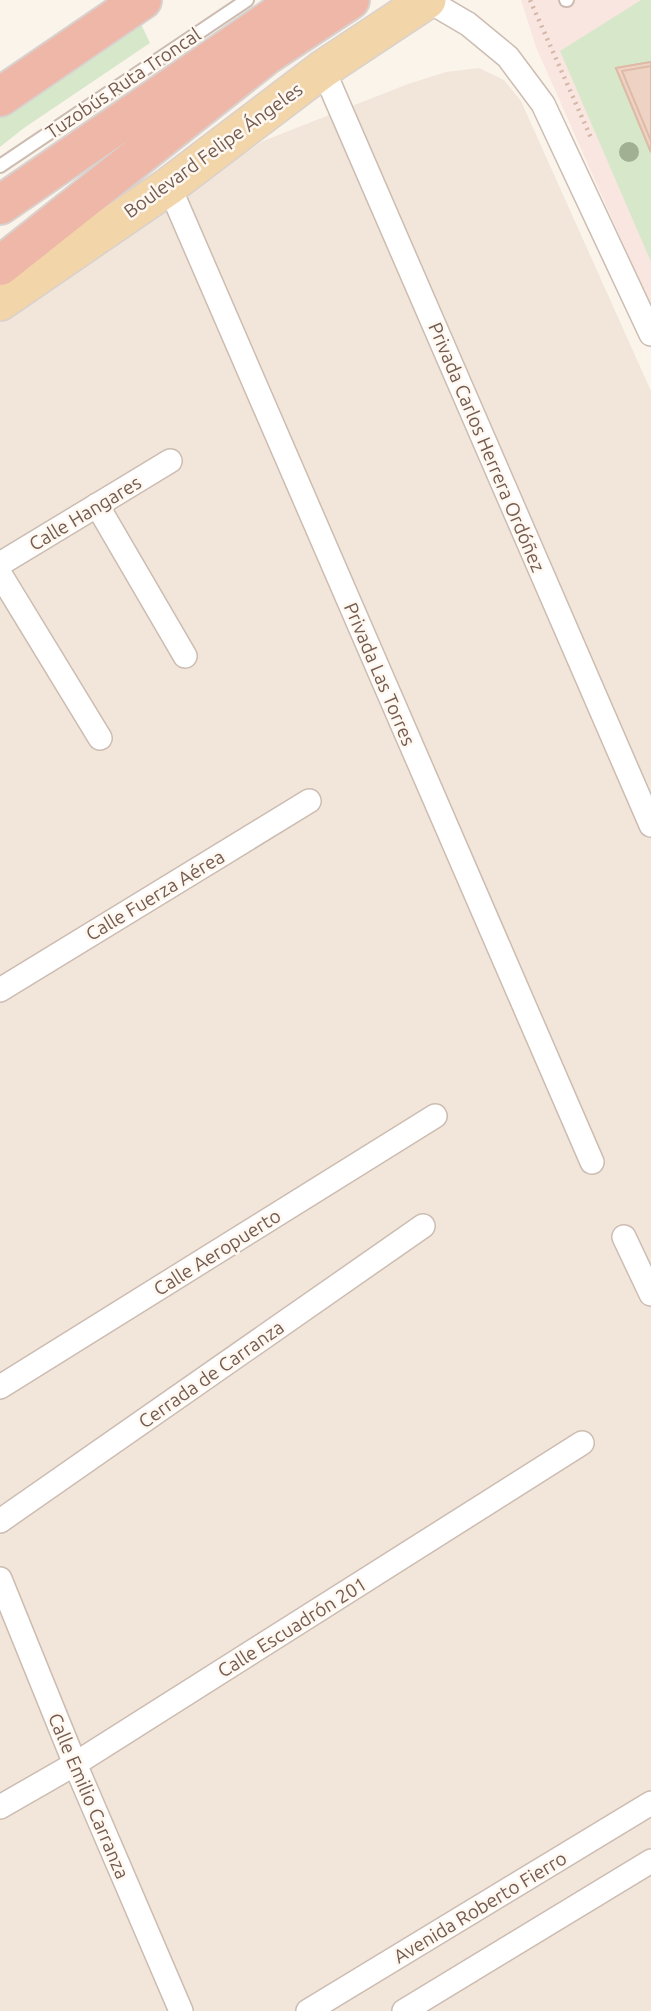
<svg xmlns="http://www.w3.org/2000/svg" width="651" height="2011" font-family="Ubuntu,sans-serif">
  <rect width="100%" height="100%" fill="#fbf4eb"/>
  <polygon fill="#f2e6da" points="479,68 504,80 521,101 651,391 651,2011 0,2011 0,319 263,141 408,84 446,72"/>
  <polygon fill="#fae6e0" points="521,0 651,0 651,307 536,47"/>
  <g fill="#d7e8ca">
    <polygon points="641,0 651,0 651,62 617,68 651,152 651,262 560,51"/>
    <polygon points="141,24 150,43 24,128 0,147 0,115"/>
  </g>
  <g fill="#eed3c5" stroke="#dfbaa6" stroke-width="2">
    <polygon points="651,62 651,152 616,68"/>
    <polygon points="651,62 651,66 622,71 651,141 651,152 616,68"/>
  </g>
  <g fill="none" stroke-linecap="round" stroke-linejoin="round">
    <defs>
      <g id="lane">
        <polyline points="566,0 567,0"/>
        <polyline points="0,166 247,0"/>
      </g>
      <g id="street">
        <polyline points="427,0 468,24 508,57 543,104 651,334"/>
        <polyline points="323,69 651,825"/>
        <polyline points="169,186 592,1162"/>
        <polyline points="97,505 185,656"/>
        <polyline points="0,564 170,461"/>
        <polyline points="0,574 100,738"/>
        <polyline points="0,990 309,801"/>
        <polyline points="624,1237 651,1294"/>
        <polyline points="0,1387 435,1116"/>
        <polyline points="0,1521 423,1226"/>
        <polyline points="0,1579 75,1764 181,2011"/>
        <polyline points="0,1807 75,1764 582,1443"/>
        <polyline points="308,2011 651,1803"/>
        <polyline points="404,2011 651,1861"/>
      </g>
      <polyline id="primary" points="0,302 169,186 323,69 427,0"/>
      <g id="highway">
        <polyline points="0,97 142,0"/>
        <polyline points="0,205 299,0"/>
        <polyline points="0,266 265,56 350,0"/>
      </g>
    </defs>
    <use href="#lane" stroke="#ccbcb1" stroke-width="16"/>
    <use href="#street" stroke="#ccbcb1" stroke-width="26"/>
    <use href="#primary" stroke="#d8d1ce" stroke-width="40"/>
    <use href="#highway" stroke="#d8d1ce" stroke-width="42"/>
    <polyline stroke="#d3b7a7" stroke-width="4.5" stroke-dasharray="2 5" stroke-linecap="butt" points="530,0 592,140"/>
    <use href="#lane" stroke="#fff" stroke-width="12"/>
    <use href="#street" stroke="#fff" stroke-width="23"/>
    <use href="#primary" stroke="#f3d5aa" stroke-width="37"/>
    <use href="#highway" stroke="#efb7a8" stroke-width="38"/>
  </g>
  <circle fill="#a1b092" cx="629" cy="152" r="10"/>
  <g text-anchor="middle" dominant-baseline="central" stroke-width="5" stroke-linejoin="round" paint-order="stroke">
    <g font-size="19" fill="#745b50" stroke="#fef8f1">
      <text transform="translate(123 83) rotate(-34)">Tuzobús Ruta Troncal</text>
      <text transform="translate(213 150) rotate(-36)">Boulevard Felipe Ángeles</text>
      <text transform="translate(487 447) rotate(67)">Privada Carlos Herrera Ordóñez</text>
      <text transform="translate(85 513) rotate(-31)">Calle Hangares</text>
      <text transform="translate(380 674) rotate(67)">Privada Las Torres</text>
      <text transform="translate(155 895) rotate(-31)">Calle Fuerza Aérea</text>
      <text transform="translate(217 1252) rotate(-32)">Calle Aeropuerto</text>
      <text transform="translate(211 1374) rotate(-35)">Cerrada de Carranza</text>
      <text transform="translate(292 1627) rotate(-32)">Calle Escuadrón 201</text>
      <text transform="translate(89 1796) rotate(67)">Calle Emilio Carranza</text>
      <text transform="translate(480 1907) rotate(-31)">Avenida Roberto Fierro</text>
    </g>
  </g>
</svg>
